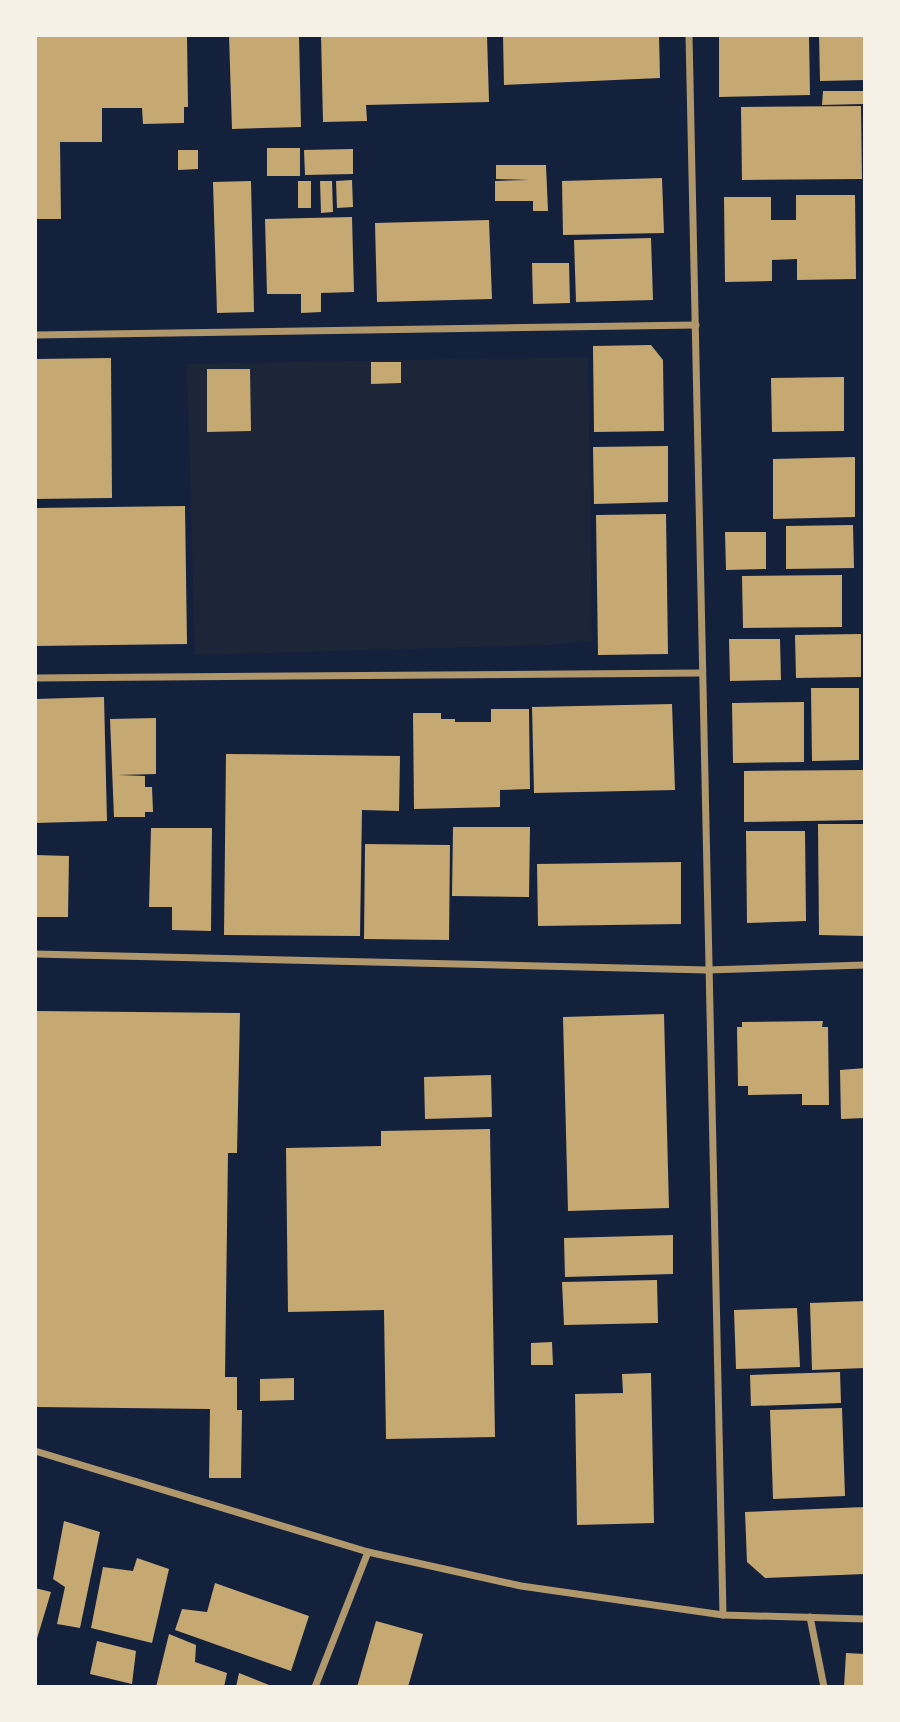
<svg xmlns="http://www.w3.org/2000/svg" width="900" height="1722" font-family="'Noto Serif',serif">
  <rect width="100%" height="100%" fill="#14213d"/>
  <polygon fill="#1d2539" points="588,357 592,641 546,645 195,655 187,364"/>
  <g fill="#c6a872">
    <polygon points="35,35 187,35 188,107 184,107 184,123 143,124 142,108 102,108 102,142 60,142 61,219 35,219"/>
    <polygon points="229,35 299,35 301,127 232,129"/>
    <polygon points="321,35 487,35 489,102 366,105 367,121 323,122"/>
    <polygon points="503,35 659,35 660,78 504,85"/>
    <polygon points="719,35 809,35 810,95 719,97"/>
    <polygon points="819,35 865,35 865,80 820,81"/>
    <polygon points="823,91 863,91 863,104 822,105"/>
    <polygon points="861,106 862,179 742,180 741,107"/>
    <rect x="267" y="148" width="33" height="28"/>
    <polygon points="353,149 353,174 305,175 304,150"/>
    <polygon points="178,150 198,150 198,169 178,170"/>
    <polygon points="496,165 546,165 548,211 533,211 533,201 495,201 495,181 529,180 496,179"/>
    <polygon points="662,178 664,233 563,235 562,181"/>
    <polygon points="352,180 353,207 337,208 336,181"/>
    <polygon points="251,181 254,312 217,313 213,182"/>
    <rect x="298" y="181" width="13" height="27"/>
    <polygon points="320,181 332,181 333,212 321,213"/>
    <polygon points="796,195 855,195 856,279 797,280 797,259 772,260 772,281 725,282 724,197 771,197 771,220 796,220"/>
    <polygon points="352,217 354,292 321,293 321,312 301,313 301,294 267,294 265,219"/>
    <polygon points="489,220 492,299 377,302 375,223"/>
    <polygon points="651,238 653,300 576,302 574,240"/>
    <polygon points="532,263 569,263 570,303 533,304"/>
    <polygon points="651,345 663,360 664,431 594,432 593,346"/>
    <polygon points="111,358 112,498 35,499 35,359"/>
    <polygon points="371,362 401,362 401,383 371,384"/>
    <polygon points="207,369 250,369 251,431 207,432"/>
    <polygon points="844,377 844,431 772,432 771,378"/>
    <polygon points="668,446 668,502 594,504 593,447"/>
    <polygon points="855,457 855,517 773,519 773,459"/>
    <polygon points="185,506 187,644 35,646 35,508"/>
    <polygon points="666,514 668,654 598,655 596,515"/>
    <polygon points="853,525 854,568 786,569 786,526"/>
    <polygon points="725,532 766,532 766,569 726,570"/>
    <polygon points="842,575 842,627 743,628 742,576"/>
    <polygon points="861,634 861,677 796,678 795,635"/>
    <polygon points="729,639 780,639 781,680 730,681"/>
    <polygon points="811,688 859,688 859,760 812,761"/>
    <polygon points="104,697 107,821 35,823 35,699"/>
    <polygon points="804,702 804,762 733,763 732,703"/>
    <polygon points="672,704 675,790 534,793 532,707"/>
    <polygon points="491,709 529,709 530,789 500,790 500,807 414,809 413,713 441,713 441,719 455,719 455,722 491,722"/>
    <polygon points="156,718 156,774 118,775 145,776 145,787 152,787 153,812 145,812 145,817 114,817 110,719"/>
    <polygon points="226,754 400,756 399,811 362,810 360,936 224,935"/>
    <polygon points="863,770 863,820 744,822 744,771"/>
    <polygon points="818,824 865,824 865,936 819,935"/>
    <polygon points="453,827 530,827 529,897 452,896"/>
    <polygon points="151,828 212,828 211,931 172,930 172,907 149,907"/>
    <polygon points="746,831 805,831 806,921 747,923"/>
    <polygon points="365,844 450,845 449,940 364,939"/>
    <polygon points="35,855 69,856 68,917 35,917"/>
    <polygon points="681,862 681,924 538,926 537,864"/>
    <polygon points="35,1011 240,1013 237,1153 228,1153 225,1377 237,1377 237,1410 242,1410 241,1478 209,1478 210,1409 37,1407"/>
    <polygon points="664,1014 669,1208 568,1211 563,1017"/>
    <polygon points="823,1021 822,1027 828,1027 829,1105 802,1105 802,1094 748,1095 748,1086 738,1086 737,1027 742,1027 742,1022"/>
    <polygon points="865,1068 865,1118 841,1119 840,1070"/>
    <polygon points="491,1075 492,1117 425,1119 424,1077"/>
    <polygon points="490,1129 495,1437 386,1439 384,1310 288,1312 286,1148 381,1146 381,1131"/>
    <polygon points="673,1235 673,1274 565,1277 564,1238"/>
    <polygon points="657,1280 658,1323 564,1325 562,1282"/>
    <polygon points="865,1301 865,1368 812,1370 810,1303"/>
    <polygon points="797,1308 800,1367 736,1369 734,1310"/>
    <polygon points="552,1342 553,1365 531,1365 531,1343"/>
    <polygon points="840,1372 841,1403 751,1406 750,1375"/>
    <polygon points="651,1373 654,1523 577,1525 575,1394 623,1393 622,1374"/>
    <polygon points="294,1378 294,1400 260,1401 260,1379"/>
    <polygon points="842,1408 845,1496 773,1499 770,1410"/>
    <polygon points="865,1507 865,1574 765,1578 747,1562 745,1512"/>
    <polygon points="64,1521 100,1532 80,1628 57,1624 65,1587 53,1579"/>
    <polygon points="137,1558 169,1569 152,1643 91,1628 103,1567 133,1571"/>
    <polygon points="215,1583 309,1616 291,1671 175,1630 182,1609 207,1612"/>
    <polygon points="35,1588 51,1592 36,1642 35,1642"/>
    <polygon points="376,1621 423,1634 408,1687 357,1687"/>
    <polygon points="169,1634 196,1645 195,1662 227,1673 224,1687 156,1687"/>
    <polygon points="97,1641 136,1651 132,1684 90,1674"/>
    <polygon points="846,1653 865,1654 865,1687 844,1687"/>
    <polygon points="239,1673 274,1687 236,1687"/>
  </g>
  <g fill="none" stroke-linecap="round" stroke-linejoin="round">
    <g stroke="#b1986c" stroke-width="7">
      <polyline points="689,35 723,1615"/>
      <polyline points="35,335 696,325"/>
      <polyline points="35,678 701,673"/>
      <polyline points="35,954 707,970 865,965"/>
      <polyline points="35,1451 368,1552 521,1586 723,1615 865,1619"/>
      <polyline points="810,1617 824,1687"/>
      <polyline points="315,1687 368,1552"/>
    </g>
  </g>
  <rect width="900" height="1722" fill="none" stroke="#f6f1e7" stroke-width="74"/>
</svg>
